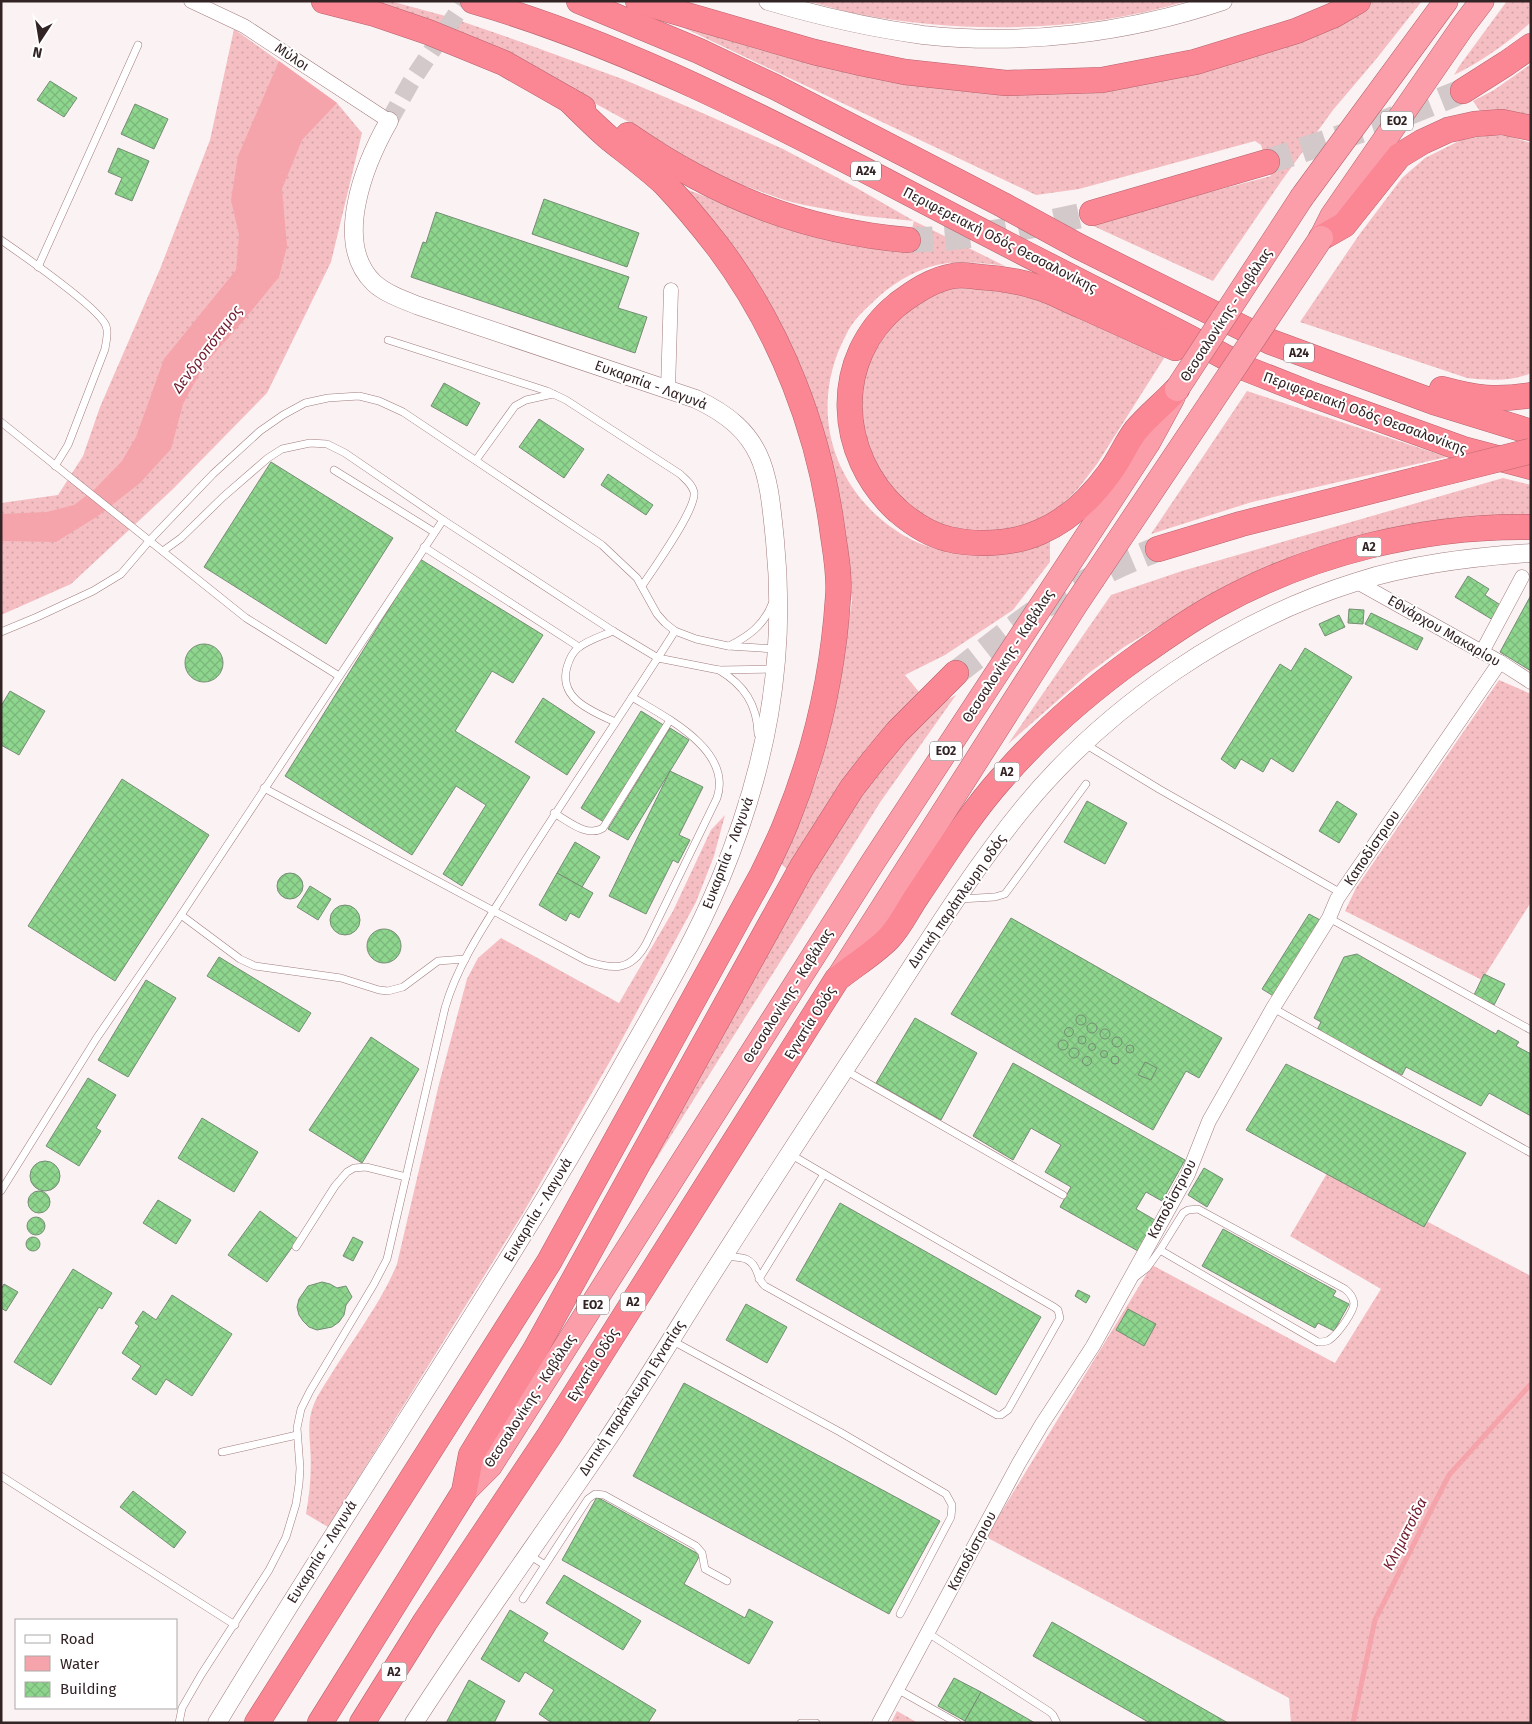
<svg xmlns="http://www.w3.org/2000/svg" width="1532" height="1724" font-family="'Fira Sans',sans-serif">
  <defs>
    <pattern id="grass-dots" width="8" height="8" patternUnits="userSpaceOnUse" patternTransform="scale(1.25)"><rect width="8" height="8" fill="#f5bec2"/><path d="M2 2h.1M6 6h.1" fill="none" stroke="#d2a3a7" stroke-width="1.8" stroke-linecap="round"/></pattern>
    <pattern id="building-cross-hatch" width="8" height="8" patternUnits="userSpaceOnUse" patternTransform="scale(1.25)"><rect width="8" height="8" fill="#8ed58e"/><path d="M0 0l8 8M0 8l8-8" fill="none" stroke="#7bb77a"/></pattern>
  </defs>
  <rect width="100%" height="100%" fill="#fbf2f3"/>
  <g fill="url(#grass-dots)">
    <path d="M355,1H390L449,17L510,38L625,80L707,115L783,149L855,187L914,221L1005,266C982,263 959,260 937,265C912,271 890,285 872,303C862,312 852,322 846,335C814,395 824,464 873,512C894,532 919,547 948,551C958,552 969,549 979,548C1002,545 1026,543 1050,540V562L1013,610L945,655L905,675L919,692L866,749L787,869L780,863L818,775L836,703L852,601L841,505L808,397L759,285L686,189L748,213L907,248L914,221L864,216L804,205L784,200L734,182L704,167L629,122L545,76Z"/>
    <path d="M808,1H1187C1087,32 965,34 863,15C845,12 826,6 808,1Z"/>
    <polygon points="1357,1 1422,1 1377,58 1333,110 1280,183 1213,281 1089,224 1271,176 1261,145 1255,141 1079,189 1036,195 680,26 788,58 851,74 894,82 1079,88"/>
    <path d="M1507,1H1531V22C1508,43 1482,61 1454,75L1460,65Z"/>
    <polygon points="234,29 337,103 362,133 331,262 267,393 173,489 71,584 1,615 1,503 58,495 83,456 100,407 160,269 210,140"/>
    <polygon points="1531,64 1531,116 1482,114 1473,101 1494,90"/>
    <path d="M1492,135L1508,136L1531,143V373C1512,382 1487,380 1467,378L1300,322L1359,235L1402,178L1425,158L1461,140Z"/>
    <polygon points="980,285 1036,299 1166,355 1097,464 1077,490 1060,506 1039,520 1005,532 953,532 894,498 860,436 862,371 898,314 949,287"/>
    <polygon points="1247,391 1447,457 1252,502 1151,534"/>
    <polygon points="1503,478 1531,485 1531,521 1497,521 1185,610 1124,647 1089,673 1008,744 1111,595 1182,571"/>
    <polygon points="1499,680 1531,694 1531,902 1482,980 1345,911 1356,888"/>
    <polygon points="956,695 881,801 652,1166 649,1164 781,923 857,796 925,712"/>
    <path d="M725,815L714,856L696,902L613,1056L522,1215L328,1527L306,1514C310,1492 312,1468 310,1445C309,1432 308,1418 314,1404C319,1392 328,1380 335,1368C356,1335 382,1301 397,1264L439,1084L467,979L478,958L501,938L619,1003L673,911L711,830Z"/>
    <polygon points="1329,1170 1531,1276 1531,1723 1291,1723 1289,1698 986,1537 1152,1265 1335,1363 1381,1289 1290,1236"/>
    <polygon points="897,1711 918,1723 891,1723"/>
  </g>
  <polygon fill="#f5a4ab" points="279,61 337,103 302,140 282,189 287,246 279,277 244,320 204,365 183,404 171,449 140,483 98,516 56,542 1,541 1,514 47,512 74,505 95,489 122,461 136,437 164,359 236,270 239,235 231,200 238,156"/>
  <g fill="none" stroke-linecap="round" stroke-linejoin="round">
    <polyline stroke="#f5a4ab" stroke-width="5" points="1353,1723 1375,1620 1449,1475 1531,1384"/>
  </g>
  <g fill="url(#building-cross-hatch)" stroke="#758d74">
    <polygon points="50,81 77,98 64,117 37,100"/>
    <polygon points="135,104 168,119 154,149 121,134"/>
    <polygon points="118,148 149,161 132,201 115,194 122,178 108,172"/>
    <polygon points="544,199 639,233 627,267 532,234"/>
    <polygon points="436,212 629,277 618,308 647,317 635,353 411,277 423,242 426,243"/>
    <polygon points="444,383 480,403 467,426 431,406"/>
    <polygon points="539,419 584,449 564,478 519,447"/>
    <polygon points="271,462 393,538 326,644 204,567"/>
    <polygon points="608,474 653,505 646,515 601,485"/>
    <polygon points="420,559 543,635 513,683 492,671 455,731 530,777 462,886 443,874 486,805 456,786 412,855 285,776"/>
    <polygon points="1468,576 1489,589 1485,595 1502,606 1493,620 1455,597"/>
    <polygon points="1531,595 1531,671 1500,652"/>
    <polygon points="1349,609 1364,610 1363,624 1348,623"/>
    <polygon points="1371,613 1423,638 1417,650 1365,624"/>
    <polygon points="1339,615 1345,627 1325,636 1319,624"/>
    <circle cx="204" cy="663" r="19"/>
    <polygon points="1305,648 1352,677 1293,772 1271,758 1263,772 1241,759 1235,769 1221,759 1280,664 1291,671"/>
    <polygon points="10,691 45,711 19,755 1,745 1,706"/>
    <polygon points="543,698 595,732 567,775 515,742"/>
    <polygon points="641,711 665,726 604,822 581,808"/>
    <polygon points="670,728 689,740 628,840 608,829"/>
    <polygon points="670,771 703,787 679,835 690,840 678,863 673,860 646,914 609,896"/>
    <polygon points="122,779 209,835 115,981 28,926"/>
    <polygon points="1087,801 1127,823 1105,864 1064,842"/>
    <polygon points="1337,801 1357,814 1339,843 1319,831"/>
    <polygon points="575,842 600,857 582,887 557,873"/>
    <circle cx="290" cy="886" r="13"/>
    <polygon points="557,873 593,893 579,918 570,913 566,921 539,905"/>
    <polygon points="310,886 331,899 318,920 297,907"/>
    <circle cx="345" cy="920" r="15"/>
    <polygon points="1309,914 1322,921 1275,997 1262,989"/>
    <polygon points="1011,918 1222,1038 1199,1078 1186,1071 1153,1130 951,1014"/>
    <circle cx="384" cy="946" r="17"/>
    <polygon points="1357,954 1496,1034 1498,1030 1519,1042 1516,1046 1531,1054 1531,1116 1489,1093 1481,1106 1406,1067 1402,1075 1317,1030 1321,1022 1314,1018 1344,957"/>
    <polygon points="219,957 311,1013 299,1032 207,976"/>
    <polygon points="1484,974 1505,984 1494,1005 1474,995"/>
    <polygon points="146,980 176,998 128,1077 98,1060"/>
    <circle cx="1081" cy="1020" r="5"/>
    <polygon points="915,1018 977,1053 941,1120 876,1083"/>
    <circle cx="1092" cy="1028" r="5"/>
    <circle cx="1069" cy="1032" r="4.5"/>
    <circle cx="1105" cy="1034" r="5"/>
    <circle cx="1082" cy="1040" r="4"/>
    <circle cx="1117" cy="1042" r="5"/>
    <polygon points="371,1037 419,1069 362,1163 309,1130"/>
    <circle cx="1063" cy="1045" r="5"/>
    <circle cx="1092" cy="1047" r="3.5"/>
    <circle cx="1130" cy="1049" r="4"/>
    <circle cx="1074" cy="1053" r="5"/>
    <circle cx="1104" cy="1054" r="3.5"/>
    <circle cx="1115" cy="1060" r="4"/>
    <circle cx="1087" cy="1061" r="4.5"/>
    <polygon points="1145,1062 1157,1068 1151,1080 1138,1075"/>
    <polygon points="1013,1063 1185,1160 1162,1201 1146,1192 1136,1209 1155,1220 1138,1251 1060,1207 1071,1187 1045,1172 1061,1145 1031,1128 1013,1160 973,1136"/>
    <polygon points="1286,1064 1466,1153 1424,1227 1246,1130"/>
    <polygon points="88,1078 116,1095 96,1128 101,1131 79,1166 46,1146"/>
    <polygon points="202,1118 258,1152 234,1192 178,1158"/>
    <circle cx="45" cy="1176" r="15"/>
    <polygon points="1204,1168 1223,1179 1207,1207 1188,1195"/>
    <circle cx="39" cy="1202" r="11"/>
    <polygon points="158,1200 191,1220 176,1244 143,1223"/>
    <polygon points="840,1203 1041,1317 996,1395 796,1280"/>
    <polygon points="260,1211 298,1239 267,1282 228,1255"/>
    <circle cx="36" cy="1226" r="9"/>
    <polygon points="1223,1229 1336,1291 1333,1296 1349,1304 1334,1331 1318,1323 1315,1328 1202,1266"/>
    <circle cx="33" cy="1244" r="7"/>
    <polygon points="353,1237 363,1242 353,1261 343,1256"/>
    <polygon points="73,1269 112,1293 102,1309 99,1307 51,1385 14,1362"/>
    <polygon points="322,1282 330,1284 337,1288 346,1286 352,1297 346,1305 344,1315 339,1322 332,1327 317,1330 309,1327 303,1321 299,1315 297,1307 299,1299 308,1286"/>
    <polygon points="4,1284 18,1292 6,1311 1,1308 1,1289"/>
    <polygon points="1078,1290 1090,1296 1086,1303 1075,1296"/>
    <polygon points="172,1295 232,1334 192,1396 166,1379 156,1395 132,1379 141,1366 122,1353 139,1326 135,1323 143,1311 156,1320"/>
    <polygon points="746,1304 787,1327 767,1363 726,1340"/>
    <polygon points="1128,1309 1156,1324 1144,1346 1116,1330"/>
    <polygon points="684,1383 940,1521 889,1614 633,1476"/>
    <polygon points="133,1491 186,1532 174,1548 120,1507"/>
    <polygon points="597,1497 700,1555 684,1584 745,1618 749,1609 773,1622 749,1664 562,1560"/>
    <polygon points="564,1575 641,1621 623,1650 546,1603"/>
    <polygon points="510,1610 548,1633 543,1641 656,1710 648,1723 552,1723 539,1714 554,1690 525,1672 519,1682 481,1659"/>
    <polygon points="1052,1622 1228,1723 1150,1723 1033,1656"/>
    <polygon points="954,1678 981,1692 965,1721 938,1706"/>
    <polygon points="469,1680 505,1701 494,1723 446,1723"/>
    <polygon points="981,1692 1035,1723 968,1723 965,1721"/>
  </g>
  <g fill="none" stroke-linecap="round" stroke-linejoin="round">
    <polyline stroke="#d3c9ca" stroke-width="18" stroke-dasharray="18 9" stroke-linecap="butt" points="389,121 411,82 465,1"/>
    <g stroke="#d3c9ca" stroke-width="25" stroke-dasharray="25 12" stroke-linecap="butt">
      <polyline points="1267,162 1383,123 1463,91"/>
      <path d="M908,240C971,239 1031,227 1092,213"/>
      <path d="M956,673C978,656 1000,638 1023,621C1063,591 1111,567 1158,549"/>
    </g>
    <defs>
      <g id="service">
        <path d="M1,240C21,254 100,308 106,326C109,333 106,341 105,349L68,445L55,466"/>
        <polyline points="38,267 138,45"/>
        <path d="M388,340L547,391L566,400L680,474C686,480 692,484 694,492C697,509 653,569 642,586"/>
        <polyline points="1,422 246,618 339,676"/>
        <polyline points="476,460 515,406 526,400 553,394"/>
        <polyline points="334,470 434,532"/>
        <polyline points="424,547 579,647"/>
        <polyline points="163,551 181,538 223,497 268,458 282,449 310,443 327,444 345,453 443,520 613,631 658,658 719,670 775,669"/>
        <path d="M613,631C602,636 588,640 578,648C572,653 569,660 567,667C558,699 592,711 615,722"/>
        <polyline points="1,632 37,617 93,591 121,574 150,540 213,474 260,431 283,415 305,403 328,398 359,396 379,401 403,412 602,545 637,578 657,614 665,623 675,631 696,639 728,646 776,649"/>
        <path d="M729,646C749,636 764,625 772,604"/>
        <path d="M719,670C744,685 757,704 758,734"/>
        <polyline points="1085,744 1159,789 1341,893"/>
        <path d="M264,788L587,961C614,970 631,971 646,944L717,798C733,750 665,717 632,697"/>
        <path d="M554,813C568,821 587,838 603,828L670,720"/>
        <polyline points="959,899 995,897 1005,894 1086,784"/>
        <polyline points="181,915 240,959 255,966 341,978 379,990 388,991 403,987 438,961 465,959"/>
        <polyline points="1329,918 1531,1030"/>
        <polyline points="1273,1008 1531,1153"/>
        <polyline points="845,1070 1063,1195"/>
        <polyline points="790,1154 824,1174"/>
        <polyline points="1,1191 96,1039 181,915 443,520"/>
        <polyline points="296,1247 335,1186 347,1172 354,1168 366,1167 406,1177"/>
        <path d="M724,1256C739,1258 751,1255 757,1272C759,1277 760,1282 765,1286L997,1415H1001L1008,1410L1060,1318L1058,1310L1054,1307L824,1174L759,1279"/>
        <path d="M1134,1278L1147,1268L1160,1250L1318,1342C1322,1342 1326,1342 1329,1340C1337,1335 1354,1312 1354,1303C1353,1297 1350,1293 1345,1289L1198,1209L1188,1210L1183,1213L1160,1250"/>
        <polyline points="671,1340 840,1432 946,1494 952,1505 951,1517 900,1614"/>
        <polyline points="222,1452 297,1435"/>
        <polyline points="1,1476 235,1625"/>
        <polyline points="529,1555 545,1565"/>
        <polyline points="523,1599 588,1499 595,1494 604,1495 696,1546 702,1553 705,1569 727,1581"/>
        <polyline points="928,1633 1050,1712 1053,1715 1057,1723"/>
        <polyline points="897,1689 957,1723"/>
        <path d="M179,1723L182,1708L201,1675L269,1570L286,1537L296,1504L299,1484L300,1468L297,1428L301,1409L310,1391L374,1284L387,1259L445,1008C458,963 486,923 511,883C564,798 621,716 675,631"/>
        <polyline points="801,1723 816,1723"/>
      </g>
      <g id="minor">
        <polyline points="191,1 244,26 389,121"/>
        <polyline points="668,389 671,290"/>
        <polyline points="1357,582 1500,662 1531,682"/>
        <polyline points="1482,652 1522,577"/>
        <polyline points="879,1723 1019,1463 1042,1424 1093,1346 1188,1174 1209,1121 1273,1008 1329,918 1337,899 1500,662"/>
      </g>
      <g id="tertiary">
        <path d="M768,1C819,16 871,28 923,35C1023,46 1128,33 1223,1"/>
        <path d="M217,1723C308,1572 405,1425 498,1275C545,1200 590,1124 633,1047C664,993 696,938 720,880C766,769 787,661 775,541C768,472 766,432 696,399L419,306C404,300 386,294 374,283C332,243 365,163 389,121"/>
        <path d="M414,1723C475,1628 542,1536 605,1443C638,1394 669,1343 700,1293C759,1200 819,1108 880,1016C926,945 970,873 1024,807C1107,706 1231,621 1356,582C1412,564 1472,557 1531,553"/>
      </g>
      <g id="trunk">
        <polyline points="1302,197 1446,1"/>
        <polyline points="1321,238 1332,216 1463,26 1482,1"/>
        <polyline points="838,978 1076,604 1210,404"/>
        <polyline points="464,1492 490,1466 873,862 1148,443 1173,397"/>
      </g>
      <g id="motorway">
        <polyline points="324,1 375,14 428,32 504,63 583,108"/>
        <path d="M473,1C632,47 782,127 928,203C1015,249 1103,293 1190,338L1247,369L1313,395L1463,449L1531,467"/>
        <polyline points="579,1 699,51 775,87 1003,205 1078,246 1271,342 1434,402 1531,432"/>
        <polyline points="638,1 814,52 861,63 905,72 1006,83 1102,80 1195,62 1296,31 1334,15 1358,1"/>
        <polyline points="1463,91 1507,63 1531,46"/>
        <path d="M628,135C715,195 802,231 908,240"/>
        <polyline points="1092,213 1267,162"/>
        <polyline points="1321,238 1344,225 1399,156 1422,142 1448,130 1475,124 1502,122 1531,128"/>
        <path d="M1175,348C1144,334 1113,320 1082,306C1067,300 1052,291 1037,287C1018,281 999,278 980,277C971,276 961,274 953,276C933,279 914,292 898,304C831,358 836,455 898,511C912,523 930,535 948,539C960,542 972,543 983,543C1003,543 1022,540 1040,532C1068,520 1092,497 1110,472C1120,459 1126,443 1136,430C1148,416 1164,403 1177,389"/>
        <path d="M1442,389C1475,398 1496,401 1531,395"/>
        <polyline points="1158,549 1241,524 1415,480"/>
        <path d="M257,1723L549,1262L762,875C770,858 779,841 786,823C816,750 833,676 838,597C840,577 836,555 833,535C820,432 781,331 719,248C702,226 684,204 665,184C648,168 629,154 610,139C596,127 582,113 569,100"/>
        <polyline points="320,1723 464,1492 471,1455 535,1350 802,867 852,788 873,761 897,732 956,673"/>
        <path d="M362,1723L425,1622L549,1436L837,979C853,966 873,954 888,939C900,927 908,909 917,896C944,856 969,815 1001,779C1041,733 1088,692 1137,657C1163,639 1189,620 1217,605C1311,553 1424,525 1531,527"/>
      </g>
    </defs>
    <use href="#service" stroke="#a17c7e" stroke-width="8"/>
    <use href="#minor" stroke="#a17c7e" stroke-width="15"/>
    <use href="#tertiary" stroke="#a17c7e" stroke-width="19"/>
    <use href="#trunk" stroke="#b5636d" stroke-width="25"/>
    <use href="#motorway" stroke="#b5636d" stroke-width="26"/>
    <use href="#service" stroke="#fff" stroke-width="7"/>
    <use href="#minor" stroke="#fff" stroke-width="14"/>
    <use href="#tertiary" stroke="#fff" stroke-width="18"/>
    <use href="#trunk" stroke="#fc9eaa" stroke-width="24"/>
    <use href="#motorway" stroke="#fb8694" stroke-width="25"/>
    <defs>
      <g id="trunk-bridge">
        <polyline points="1177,389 1302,197"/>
        <polyline points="1210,404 1321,238"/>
      </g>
      <polyline id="motorway-bridge" points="1415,480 1531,451"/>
    </defs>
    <use href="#trunk-bridge" stroke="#b5636d" stroke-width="25" stroke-linecap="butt"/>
    <use href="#motorway-bridge" stroke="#b5636d" stroke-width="26" stroke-linecap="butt"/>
    <use href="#trunk-bridge" stroke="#fc9eaa" stroke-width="24"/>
    <use href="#motorway-bridge" stroke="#fb8694" stroke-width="25"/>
  </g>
  <g text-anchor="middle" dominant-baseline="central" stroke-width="4" stroke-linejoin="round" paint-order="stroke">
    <g fill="#fff" stroke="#706566" stroke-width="1">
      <rect x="1381" y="111.5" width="32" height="19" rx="4"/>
      <rect x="851" y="161.5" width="30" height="19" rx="4"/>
      <rect x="1284" y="343.5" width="30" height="19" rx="4"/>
      <rect x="1356.5" y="537.5" width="25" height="19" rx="4"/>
      <rect x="930" y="741.5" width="32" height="19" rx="4"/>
      <rect x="994.5" y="762.5" width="25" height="19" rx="4"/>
      <rect x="620.5" y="1292.5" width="25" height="19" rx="4"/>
      <rect x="577" y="1295.5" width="32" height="19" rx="4"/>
      <rect x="381.5" y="1662.5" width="25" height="19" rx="4"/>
    </g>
    <g font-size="12" font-weight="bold" fill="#322324">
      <text x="1397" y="121">ΕΟ2</text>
      <text x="866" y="171">Α24</text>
      <text x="1299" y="353">Α24</text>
      <text x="1369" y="547">Α2</text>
      <text x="946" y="751">ΕΟ2</text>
      <text x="1007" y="772">Α2</text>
      <text x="633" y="1302">Α2</text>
      <text x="593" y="1305">ΕΟ2</text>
      <text x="394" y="1672">Α2</text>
    </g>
    <g font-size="14" fill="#322324" stroke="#fff">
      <text transform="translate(292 57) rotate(34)">Μύλοι</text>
      <text transform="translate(1000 240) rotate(27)">Περιφερειακή Οδός Θεσσαλονίκης</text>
      <text transform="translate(1226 315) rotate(-57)">Θεσσαλονίκης - Καβάλας</text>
      <text transform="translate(651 385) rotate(20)">Ευκαρπία - Λαγυνά</text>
      <text transform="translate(1365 413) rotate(20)">Περιφερειακή Οδός Θεσσαλονίκης</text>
      <text transform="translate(1444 631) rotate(30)">Εθνάρχου Μακαρίου</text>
      <text transform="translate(1008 656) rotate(-57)">Θεσσαλονίκης - Καβάλας</text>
      <text transform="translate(1372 848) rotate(-56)">Καποδίστριου</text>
      <text transform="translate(728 853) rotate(-69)">Ευκαρπία - Λαγυνά</text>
      <text transform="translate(957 901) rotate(-55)">Δυτική παράπλευρη οδός</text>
      <text transform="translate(788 996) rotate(-58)">Θεσσαλονίκης - Καβάλας</text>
      <text transform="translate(810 1023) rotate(-58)">Εγνατία Οδός</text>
      <text transform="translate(1172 1199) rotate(-62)">Καποδίστριου</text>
      <text transform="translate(538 1210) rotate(-59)">Ευκαρπία - Λαγυνά</text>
      <text transform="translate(593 1365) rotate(-58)">Εγνατία Οδός</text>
      <text transform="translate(632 1398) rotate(-57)">Δυτική παράπλευρη Εγνατίας</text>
      <text transform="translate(530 1401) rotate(-57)">Θεσσαλονίκης - Καβάλας</text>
      <text transform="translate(972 1551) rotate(-62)">Καποδίστριου</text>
      <text transform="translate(322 1552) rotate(-58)">Ευκαρπία - Λαγυνά</text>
    </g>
    <g font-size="15" font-style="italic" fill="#721a2d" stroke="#fff">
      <text transform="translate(207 349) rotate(-53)">Δενδροπόταμος</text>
      <text transform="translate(1405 1534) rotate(-63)">Κληματσίδα</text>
    </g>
  </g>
  <rect width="1532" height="1724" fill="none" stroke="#322324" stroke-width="5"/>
  <rect x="15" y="1619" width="162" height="90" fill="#ffffff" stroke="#ada7a7"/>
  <rect x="25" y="1635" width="25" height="8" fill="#ffffff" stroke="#ada7a7"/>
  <text x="60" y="1644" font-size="15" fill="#322324">Road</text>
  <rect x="25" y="1656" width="25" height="15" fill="#f5a4ab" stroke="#ada7a7"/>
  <text x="60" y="1669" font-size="15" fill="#322324">Water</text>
  <rect x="25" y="1682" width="25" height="15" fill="url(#building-cross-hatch)" stroke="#ada7a7"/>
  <text x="60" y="1694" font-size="15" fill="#322324">Building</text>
  <g transform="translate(40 40) rotate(192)" stroke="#ffffff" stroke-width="4" paint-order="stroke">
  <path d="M0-4L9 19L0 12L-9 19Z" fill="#322324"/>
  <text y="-8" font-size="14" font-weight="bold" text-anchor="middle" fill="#322324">N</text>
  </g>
</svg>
